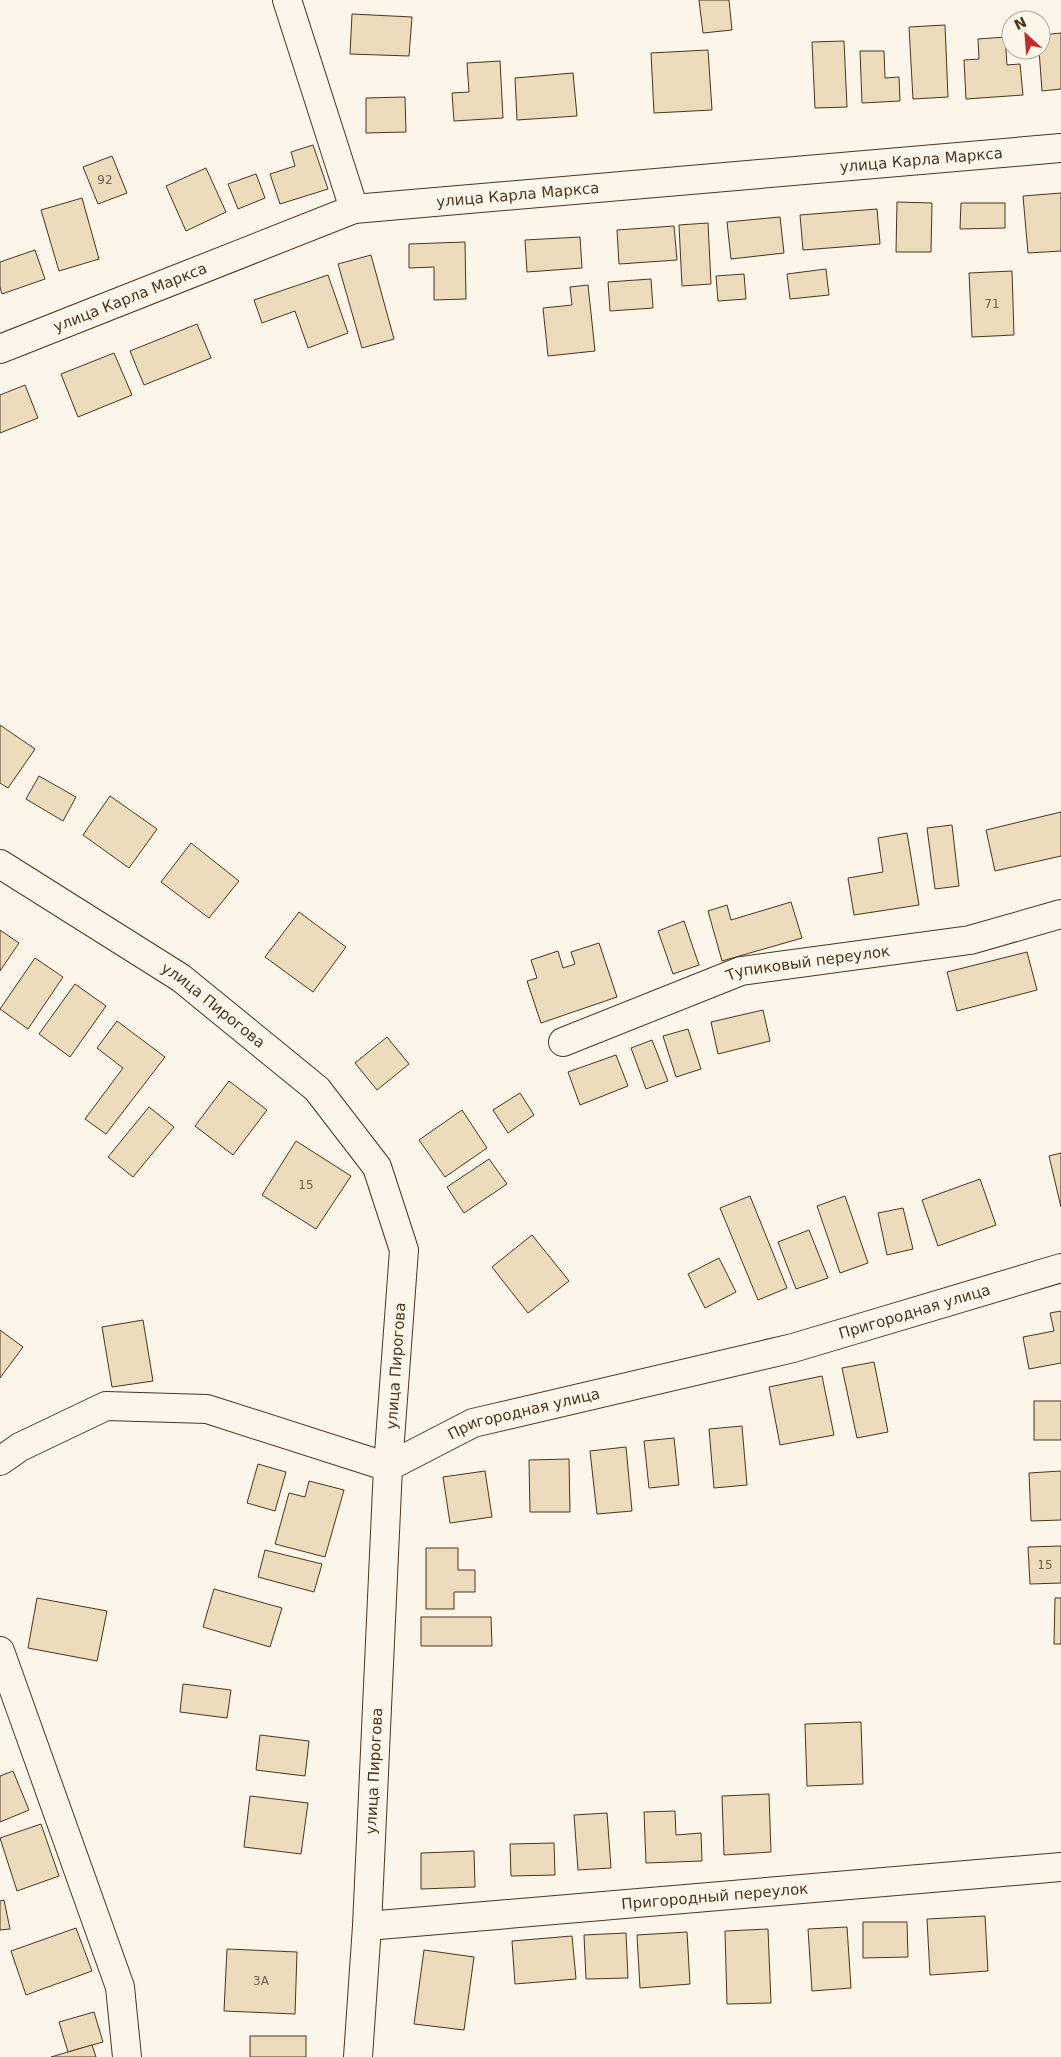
<svg xmlns="http://www.w3.org/2000/svg" width="1061" height="2057" font-family="'DejaVu Sans',sans-serif">
  <rect width="100%" height="100%" fill="#fbf6e9"/>
  <g fill="#ecdcbc" stroke="#4a3520">
    <polygon points="699,0 729,0 732,30 703,33"/>
    <polygon points="352,14 412,17 409,56 350,54"/>
    <polygon points="945,25 948,97 913,99 909,27"/>
    <polygon points="1061,33 1061,89 1042,91 1039,50 1041,50 1041,35"/>
    <polygon points="1005,37 1007,65 1020,64 1023,95 966,99 964,60 979,59 978,39"/>
    <polygon points="844,41 847,107 815,108 812,42"/>
    <polygon points="708,50 712,110 654,113 651,53"/>
    <polygon points="860,51 884,51 885,78 899,77 900,101 862,103"/>
    <polygon points="500,61 503,118 454,121 452,93 469,92 467,63"/>
    <polygon points="573,73 577,116 517,120 515,78"/>
    <polygon points="405,97 406,132 366,133 366,98"/>
    <polygon points="313,145 328,189 280,204 270,174 295,166 291,152"/>
    <polygon points="112,156 127,193 98,204 83,167"/>
    <polygon points="206,168 226,212 186,231 166,186"/>
    <polygon points="256,174 265,198 238,209 228,184"/>
    <polygon points="1061,193 1061,251 1028,253 1023,196"/>
    <polygon points="82,198 99,259 59,271 41,210"/>
    <polygon points="897,202 932,203 931,252 896,252"/>
    <polygon points="961,203 1005,203 1005,228 960,229"/>
    <polygon points="877,209 880,244 803,250 800,215"/>
    <polygon points="780,217 784,253 731,259 727,222"/>
    <polygon points="708,223 711,284 682,286 679,225"/>
    <polygon points="674,226 677,260 619,264 617,230"/>
    <polygon points="580,237 582,268 527,272 525,240"/>
    <polygon points="465,242 466,299 434,300 434,267 409,268 409,244"/>
    <polygon points="35,250 45,279 2,294 0,287 0,262"/>
    <polygon points="371,255 394,339 362,348 338,264"/>
    <polygon points="826,269 829,295 790,299 787,274"/>
    <polygon points="1012,271 1014,335 972,337 969,273"/>
    <polygon points="744,274 746,299 718,301 716,276"/>
    <polygon points="328,275 348,333 308,348 295,311 262,323 254,300"/>
    <polygon points="651,279 653,308 610,311 608,282"/>
    <polygon points="588,285 595,351 548,356 543,308 572,305 570,287"/>
    <polygon points="197,324 211,358 144,385 130,351"/>
    <polygon points="114,353 132,395 78,417 61,374"/>
    <polygon points="25,385 38,418 0,433 0,395"/>
    <polygon points="0,725 35,749 8,788 0,783"/>
    <polygon points="39,776 76,797 63,821 26,799"/>
    <polygon points="110,796 157,829 129,868 83,835"/>
    <polygon points="1061,812 1061,856 995,871 986,830"/>
    <polygon points="952,825 959,886 935,889 927,828"/>
    <polygon points="907,833 919,905 854,915 848,878 883,872 878,838"/>
    <polygon points="191,843 239,881 209,918 161,882"/>
    <polygon points="791,902 802,938 722,961 708,911 727,905 731,920"/>
    <polygon points="299,912 346,947 313,992 265,957"/>
    <polygon points="684,921 699,965 673,974 658,931"/>
    <polygon points="0,930 19,943 0,971"/>
    <polygon points="599,943 617,997 541,1023 527,981 537,978 531,960 558,951 563,968 575,964 571,952"/>
    <polygon points="1027,952 1037,990 957,1011 947,972"/>
    <polygon points="35,958 63,977 28,1029 0,1009"/>
    <polygon points="75,984 106,1006 70,1057 39,1034"/>
    <polygon points="763,1010 770,1041 718,1054 711,1022"/>
    <polygon points="117,1021 165,1057 106,1134 85,1119 123,1068 97,1048"/>
    <polygon points="688,1029 701,1069 676,1077 663,1036"/>
    <polygon points="387,1037 409,1064 377,1090 355,1063"/>
    <polygon points="652,1040 668,1081 646,1089 631,1048"/>
    <polygon points="616,1055 628,1086 580,1105 568,1072"/>
    <polygon points="229,1081 267,1110 233,1155 195,1126"/>
    <polygon points="520,1093 534,1115 508,1133 493,1110"/>
    <polygon points="149,1107 174,1127 133,1177 108,1157"/>
    <polygon points="462,1110 487,1148 445,1177 419,1140"/>
    <polygon points="296,1141 351,1176 316,1229 262,1195"/>
    <polygon points="1061,1153 1061,1207 1049,1156"/>
    <polygon points="489,1159 507,1184 464,1213 447,1187"/>
    <polygon points="980,1179 996,1225 938,1246 922,1200"/>
    <polygon points="750,1196 787,1288 758,1300 720,1208"/>
    <polygon points="845,1196 868,1263 840,1273 817,1206"/>
    <polygon points="903,1208 913,1249 887,1255 878,1213"/>
    <polygon points="809,1230 828,1278 796,1289 778,1242"/>
    <polygon points="532,1235 569,1281 528,1313 492,1267"/>
    <polygon points="719,1258 736,1292 705,1308 688,1274"/>
    <polygon points="1061,1311 1061,1363 1029,1369 1023,1337 1054,1331 1050,1313"/>
    <polygon points="143,1320 153,1381 112,1387 102,1327"/>
    <polygon points="0,1330 23,1347 0,1378"/>
    <polygon points="874,1362 888,1432 857,1438 842,1368"/>
    <polygon points="822,1376 834,1435 780,1445 769,1387"/>
    <rect x="1034" y="1401" width="27" height="39"/>
    <polygon points="742,1426 747,1485 714,1488 709,1429"/>
    <polygon points="674,1438 679,1485 649,1488 644,1441"/>
    <polygon points="626,1447 632,1511 597,1514 590,1451"/>
    <polygon points="569,1459 570,1512 530,1512 529,1460"/>
    <polygon points="258,1464 286,1472 275,1511 247,1503"/>
    <polygon points="485,1471 492,1517 450,1523 443,1477"/>
    <polygon points="1061,1471 1061,1520 1031,1521 1029,1473"/>
    <polygon points="309,1481 344,1490 325,1557 275,1544 289,1493 305,1497"/>
    <polygon points="1061,1546 1061,1583 1030,1584 1028,1547"/>
    <polygon points="426,1548 458,1548 458,1570 475,1570 475,1592 454,1592 454,1609 426,1609"/>
    <polygon points="265,1550 322,1564 314,1592 258,1577"/>
    <polygon points="214,1589 282,1608 270,1647 203,1627"/>
    <polygon points="37,1598 107,1611 97,1661 28,1648"/>
    <polygon points="1055,1598 1061,1598 1061,1644 1054,1644"/>
    <polygon points="421,1617 491,1617 492,1646 421,1646"/>
    <polygon points="183,1684 231,1690 227,1718 180,1712"/>
    <polygon points="861,1722 863,1784 807,1786 805,1724"/>
    <polygon points="260,1735 309,1741 305,1776 256,1770"/>
    <polygon points="13,1771 29,1810 0,1822 0,1776"/>
    <polygon points="769,1794 771,1852 724,1855 722,1796"/>
    <polygon points="250,1796 308,1803 301,1854 244,1847"/>
    <polygon points="675,1811 676,1835 701,1833 702,1861 646,1863 644,1812"/>
    <polygon points="607,1813 611,1868 578,1870 574,1815"/>
    <polygon points="41,1824 59,1876 17,1891 0,1838"/>
    <polygon points="554,1843 555,1875 511,1876 510,1844"/>
    <polygon points="474,1851 475,1887 421,1889 421,1853"/>
    <polygon points="4,1900 10,1929 0,1930 0,1901"/>
    <polygon points="985,1916 988,1971 930,1975 927,1919"/>
    <polygon points="863,1922 907,1922 908,1957 863,1958"/>
    <polygon points="847,1927 851,1988 812,1991 808,1929"/>
    <polygon points="76,1928 92,1971 26,1995 11,1951"/>
    <polygon points="768,1929 771,2003 727,2004 725,1931"/>
    <polygon points="687,1932 690,1984 640,1988 637,1935"/>
    <polygon points="626,1933 628,1978 586,1979 584,1935"/>
    <polygon points="572,1936 576,1979 515,1984 512,1941"/>
    <polygon points="227,1949 297,1952 295,2014 224,2011"/>
    <polygon points="424,1950 474,1957 464,2030 414,2024"/>
    <polygon points="94,2012 103,2042 68,2052 59,2022"/>
    <rect x="250" y="2036" width="56" height="21"/>
    <polygon points="92,2045 96,2057 51,2057 68,2052"/>
  </g>
  <g fill="none" stroke-linecap="round" stroke-linejoin="round">
    <defs>
      <g id="street">
        <polyline points="287,0 354,209"/>
        <path id="s1" d="M0,349L354,209L1061,148"/>
        <path id="s2" d="M0,864L181,978L317,1089L377,1167L404,1250L388,1467L367,1926L358,2057"/>
        <path id="s3" d="M563,1042L741,971L970,940L1061,914"/>
        <path id="s4" d="M0,1461L20,1447L106,1406L207,1409L388,1467L473,1423L793,1348L1061,1268"/>
        <polyline points="0,1651 120,1987 127,2057"/>
        <path id="s5" d="M367,1926L1061,1867"/>
      </g>
    </defs>
    <use href="#street" stroke="#4a3520" stroke-width="30"/>
    <use href="#street" stroke="#fbf6e9" stroke-width="28"/>
  </g>
  <g text-anchor="middle" dominant-baseline="central" stroke-width="4" stroke-linejoin="round" paint-order="stroke">
    <g font-size="12" fill="#725f47">
      <text x="105" y="180">92</text>
      <text x="992" y="304">71</text>
      <text x="306" y="1185">15</text>
      <text x="1045" y="1565">15</text>
      <text x="261" y="1981">3А</text>
    </g>
    <g font-size="15" fill="#4a3520" stroke="#fbf6e9">
      <text stroke="none"><textPath href="#s1" startOffset="950">улица Карла Маркса</textPath></text>
      <text stroke="none"><textPath href="#s1" startOffset="545">улица Карла Маркса</textPath></text>
      <text stroke="none"><textPath href="#s1" startOffset="140">улица Карла Маркса</textPath></text>
      <text stroke="none"><textPath href="#s3" startOffset="259">Тупиковый переулок</textPath></text>
      <text stroke="none"><textPath href="#s2" startOffset="256">улица Пирогова</textPath></text>
      <text stroke="none"><textPath href="#s4" startOffset="962">Пригородная улица</textPath></text>
      <text transform="translate(396 1366) rotate(-86)">улица Пирогова</text>
      <text stroke="none"><textPath href="#s4" startOffset="558">Пригородная улица</textPath></text>
      <text transform="translate(374 1771) rotate(-87)">улица Пирогова</text>
      <text stroke="none"><textPath href="#s5" startOffset="349">Пригородный переулок</textPath></text>
    </g>
  </g>
  <g transform="translate(1026 35) rotate(334)"><circle r="24" fill="#fbf6e9" stroke="#b4a999"/>
  <path d="M0-4L9 19L0 12L-9 19Z" fill="#c62828"/>
  <text y="-8" font-size="14" font-weight="bold" text-anchor="middle" fill="#4a3520">N</text>
  </g>
</svg>
